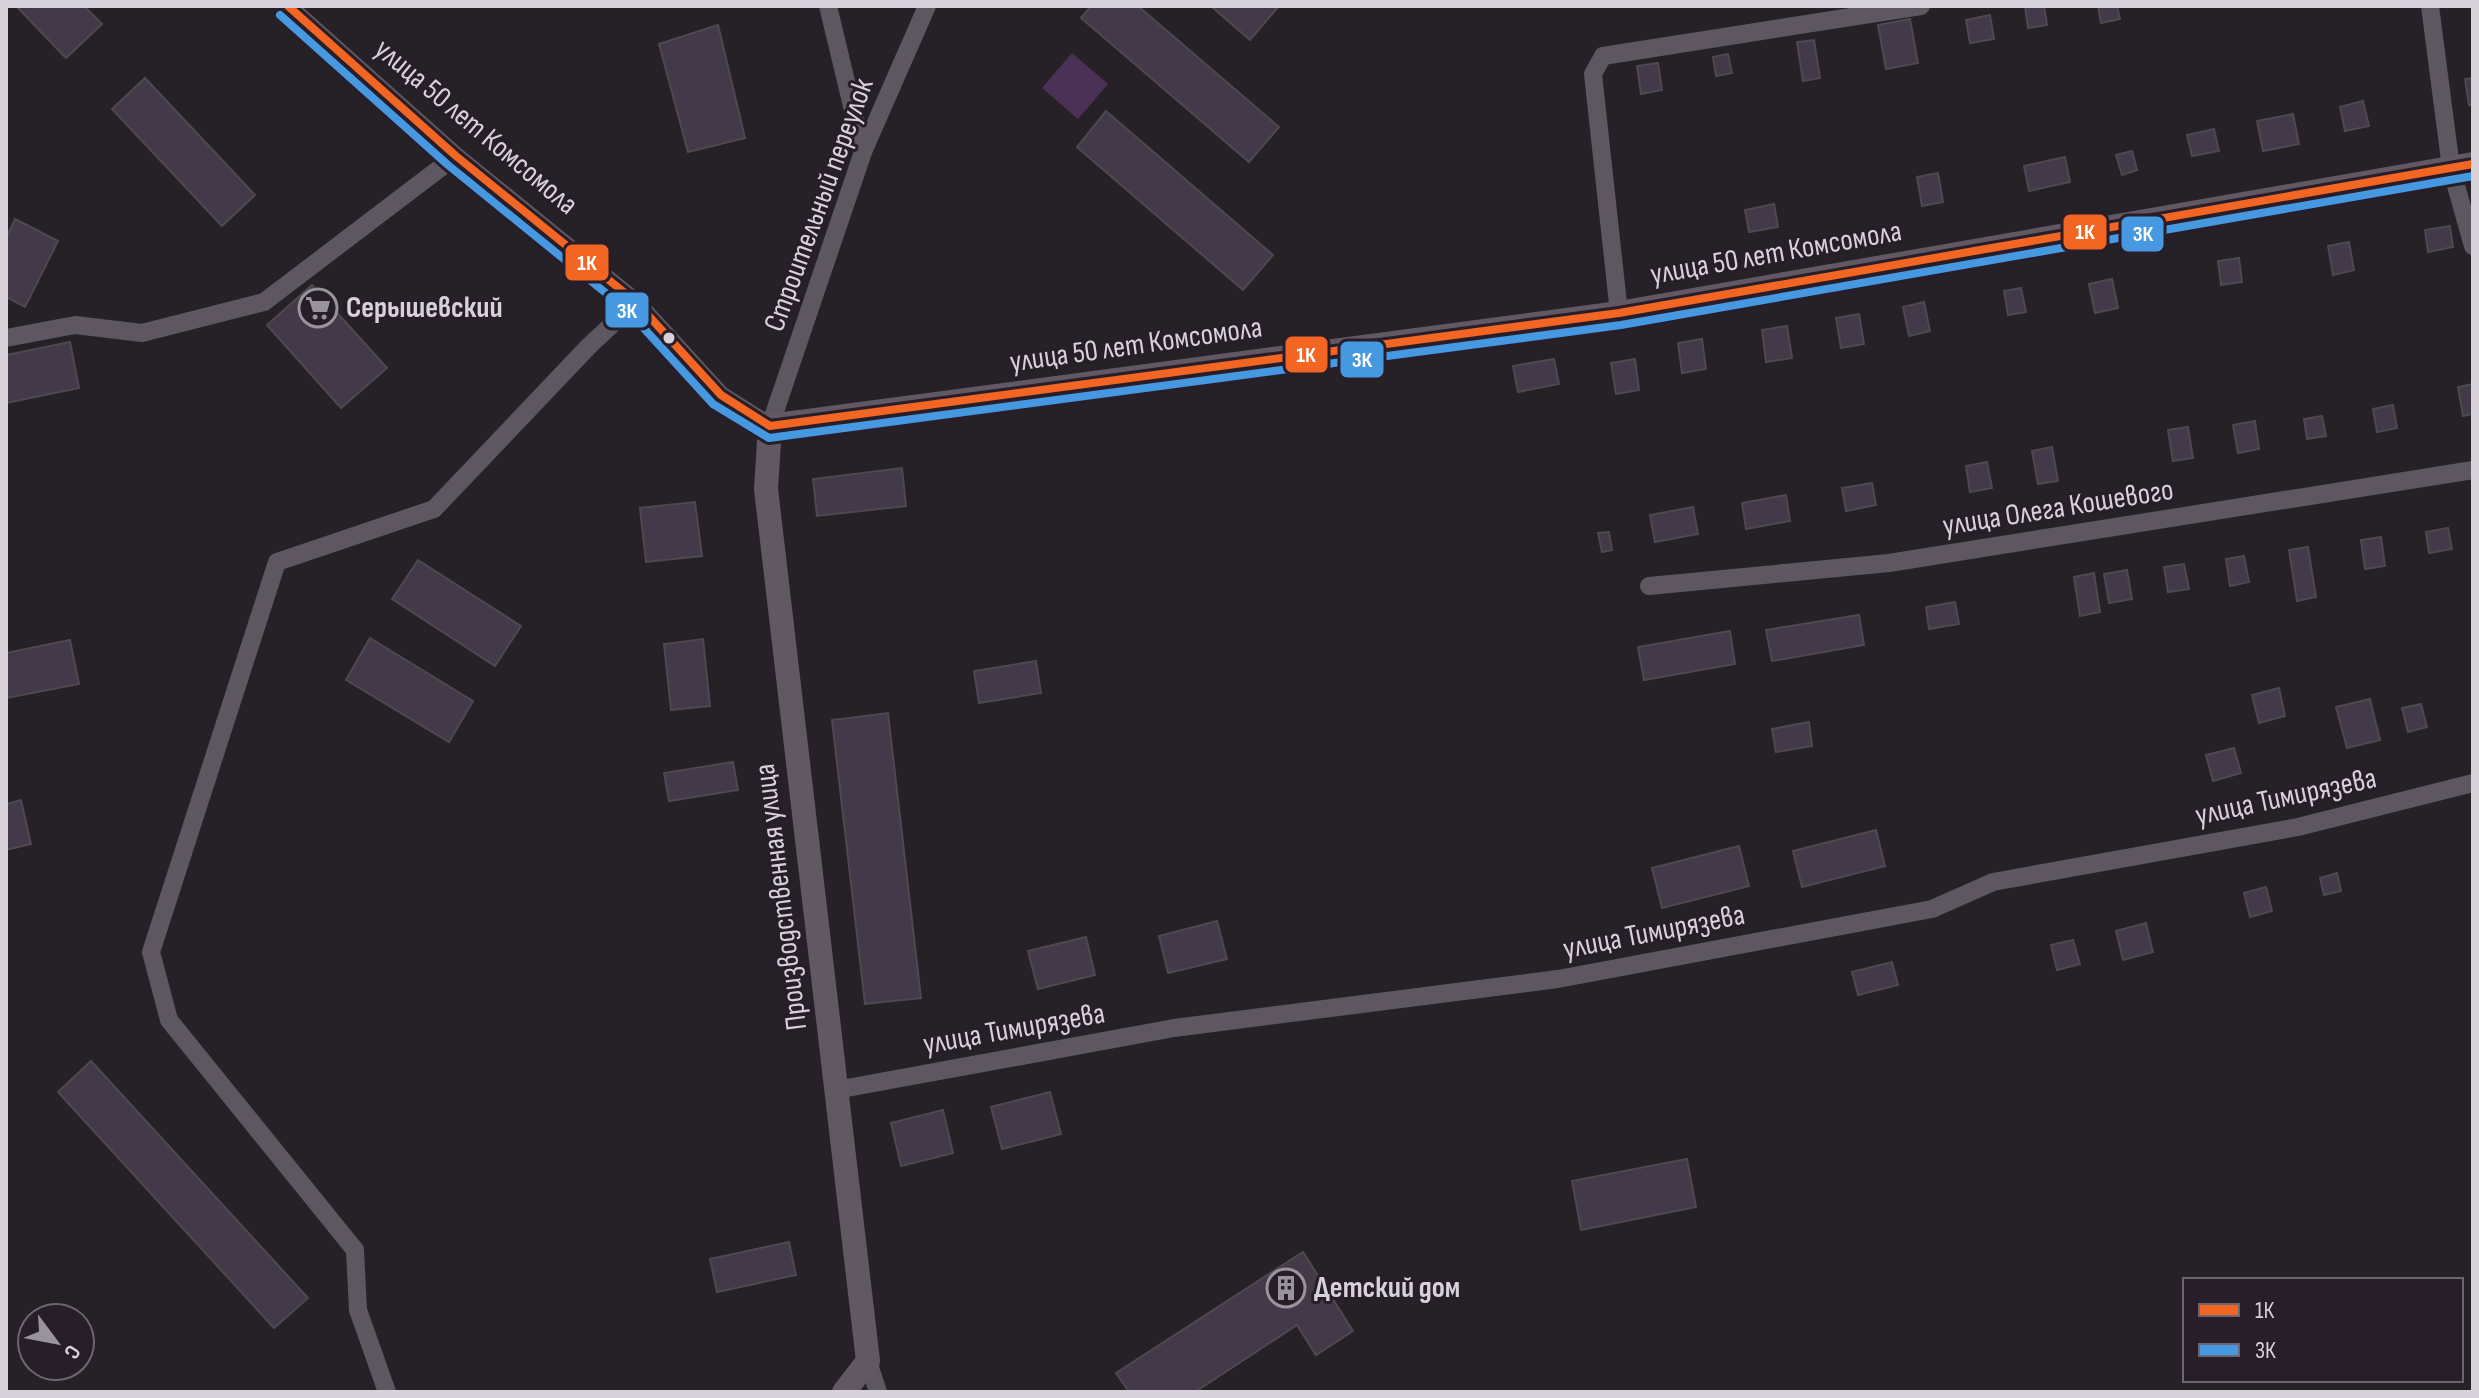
<svg xmlns="http://www.w3.org/2000/svg" width="2479" height="1398" font-family="'Sofia Sans Condensed',sans-serif">
  <rect width="100%" height="100%" fill="#262127"/>
  <polygon fill="#4c3157" points="1072,53 1108,84 1078,119 1042,88"/>
  <g fill="#443949" stroke="#4d494e" stroke-width="2">
    <polygon points="16,6 84,6 102,24 66,58"/>
    <polygon points="1091,6 1138,6 1279,127 1249,162 1081,18"/>
    <polygon points="1211,6 1279,6 1250,40"/>
    <polygon points="2025,6 2044,6 2047,25 2028,28"/>
    <polygon points="2098,6 2117,6 2120,19 2101,23"/>
    <polygon points="1990,15 1994,39 1970,43 1966,20"/>
    <polygon points="1910,19 1918,63 1886,69 1878,25"/>
    <polygon points="718,25 745,138 688,152 659,44"/>
    <polygon points="1814,40 1820,78 1803,81 1797,42"/>
    <polygon points="1728,54 1732,73 1716,76 1713,57"/>
    <polygon points="1658,63 1662,90 1641,94 1637,66"/>
    <polygon points="145,78 255,195 222,226 112,109"/>
    <polygon points="2473,78 2473,105 2469,105 2465,79"/>
    <polygon points="2363,101 2369,126 2345,131 2340,107"/>
    <polygon points="1106,111 1273,255 1243,290 1077,147"/>
    <polygon points="2293,114 2299,144 2263,151 2257,121"/>
    <polygon points="2214,129 2219,151 2192,156 2187,135"/>
    <polygon points="2132,151 2137,170 2122,175 2116,155"/>
    <polygon points="2065,157 2070,182 2029,191 2024,166"/>
    <polygon points="1938,173 1943,202 1922,206 1917,177"/>
    <polygon points="1774,204 1778,227 1749,232 1745,210"/>
    <polygon points="15,219 58,241 25,307 6,297 6,233 8,234"/>
    <polygon points="2450,226 2453,247 2428,252 2425,230"/>
    <polygon points="2349,242 2354,270 2333,275 2328,246"/>
    <polygon points="2239,258 2242,282 2221,285 2218,261"/>
    <polygon points="2112,279 2118,308 2095,313 2089,284"/>
    <polygon points="312,285 387,368 341,408 267,325"/>
    <polygon points="2021,288 2026,312 2008,315 2004,291"/>
    <polygon points="1924,302 1930,331 1909,336 1903,307"/>
    <polygon points="1859,314 1864,344 1841,348 1836,318"/>
    <polygon points="1787,326 1792,358 1766,362 1762,330"/>
    <polygon points="1702,339 1706,369 1682,373 1678,343"/>
    <polygon points="70,342 79,388 6,403 6,355"/>
    <polygon points="1554,359 1559,384 1518,392 1513,366"/>
    <polygon points="1635,359 1639,390 1616,394 1611,363"/>
    <polygon points="2473,384 2473,414 2463,416 2458,387"/>
    <polygon points="2393,405 2397,428 2377,432 2373,409"/>
    <polygon points="2322,416 2326,436 2307,439 2304,419"/>
    <polygon points="2255,421 2259,449 2238,453 2233,425"/>
    <polygon points="2188,427 2193,458 2173,461 2168,430"/>
    <polygon points="2052,447 2058,481 2038,484 2032,451"/>
    <polygon points="1987,462 1992,488 1970,492 1966,466"/>
    <polygon points="902,468 906,506 817,516 813,479"/>
    <polygon points="1872,483 1876,505 1846,511 1842,488"/>
    <polygon points="1786,495 1790,521 1746,529 1742,503"/>
    <polygon points="695,502 702,556 646,562 640,508"/>
    <polygon points="1693,507 1698,534 1655,542 1650,515"/>
    <polygon points="2448,528 2452,549 2429,553 2426,532"/>
    <polygon points="1609,532 1612,550 1602,552 1598,533"/>
    <polygon points="2381,537 2385,566 2365,569 2361,540"/>
    <polygon points="2308,547 2316,597 2297,601 2289,550"/>
    <polygon points="2244,556 2249,582 2230,586 2226,559"/>
    <polygon points="418,560 521,626 495,666 392,599"/>
    <polygon points="2184,564 2189,589 2168,592 2164,567"/>
    <polygon points="2127,570 2132,599 2109,603 2104,574"/>
    <polygon points="2094,573 2100,612 2080,616 2074,577"/>
    <polygon points="1955,602 1959,624 1929,629 1926,607"/>
    <polygon points="1859,615 1864,645 1772,661 1766,630"/>
    <polygon points="1730,631 1735,664 1644,680 1638,647"/>
    <polygon points="370,638 473,701 449,742 346,680"/>
    <polygon points="703,639 710,706 671,710 664,644"/>
    <polygon points="70,640 79,684 6,698 6,653"/>
    <polygon points="1036,661 1041,693 979,703 974,671"/>
    <polygon points="2279,688 2285,716 2259,723 2252,695"/>
    <polygon points="2370,699 2380,740 2347,748 2336,707"/>
    <polygon points="2421,704 2427,727 2408,732 2402,708"/>
    <polygon points="888,713 921,998 865,1004 832,720"/>
    <polygon points="1809,722 1812,746 1776,752 1772,729"/>
    <polygon points="2234,748 2241,773 2213,781 2206,755"/>
    <polygon points="733,762 738,790 669,801 664,773"/>
    <polygon points="21,800 31,844 6,850 6,804"/>
    <polygon points="1876,830 1885,866 1802,887 1793,851"/>
    <polygon points="1739,846 1749,886 1662,908 1652,868"/>
    <polygon points="2337,873 2341,891 2324,895 2320,878"/>
    <polygon points="2266,887 2272,911 2250,917 2244,893"/>
    <polygon points="1217,921 1227,959 1168,973 1159,936"/>
    <polygon points="2146,923 2153,952 2123,960 2116,931"/>
    <polygon points="1086,937 1095,975 1038,989 1028,951"/>
    <polygon points="2073,940 2080,964 2057,970 2051,945"/>
    <polygon points="1892,962 1898,985 1858,995 1852,972"/>
    <polygon points="91,1061 308,1298 274,1328 58,1092"/>
    <polygon points="1050,1092 1061,1134 1002,1149 991,1107"/>
    <polygon points="943,1110 953,1153 901,1166 891,1123"/>
    <polygon points="1687,1159 1696,1207 1581,1230 1572,1181"/>
    <polygon points="789,1242 796,1275 717,1292 710,1259"/>
    <polygon points="1303,1252 1353,1331 1316,1355 1297,1325 1195,1392 1129,1392 1116,1373"/>
  </g>
  <g fill="none" stroke-linecap="round" stroke-linejoin="round">
    <g stroke="#5e5761" stroke-width="18">
      <polyline points="288,6 456,156 636,302 721,395 770,426 863,152 927,6"/>
      <polyline points="828,6 863,152"/>
      <polyline points="2430,6 2451,168 2473,246"/>
      <polyline points="1619,313 1593,74 1603,56 1921,6"/>
      <polyline points="6,338 75,325 142,333 264,302 456,156"/>
      <polyline points="1649,586 1889,563 2473,470"/>
      <polyline points="836,1090 1174,1028 1558,979 1932,909 1993,882 2298,827 2473,783"/>
      <polyline points="868,1361 878,1392"/>
      <polyline points="387,1392 358,1310 355,1250 169,1020 151,952 277,562 434,509 589,346 636,302"/>
    </g>
    <polyline stroke="#625864" stroke-width="24" points="844,1392 868,1361 766,489 770,426 1619,313 2473,164"/>
    <defs>
      <polyline id="bus-1" points="288,6 456,156 636,302 721,395 770,426 1619,313 2473,164"/>
      <polyline id="bus-2" points="280,15 448,165 628,311 713,404 769,438 1621,325 2473,176"/>
    </defs>
    <use href="#bus-1" stroke="#271e2a" stroke-width="14"/>
    <use href="#bus-2" stroke="#271e2a" stroke-width="14"/>
    <use href="#bus-1" stroke="#f26522" stroke-width="8"/>
    <use href="#bus-2" stroke="#4699e1" stroke-width="8"/>
  </g>
  <defs>
    <symbol id="supermarket-ring" viewBox="-11 -11 22 22"><circle r="9.5" fill="#271e2a" stroke="#99939b" stroke-width="1.5"/><path d="M-6-5.5h2.5l.6 2H6L4.5 2H-2.5L-4.4-4H-6ZM-1.5 3.2a1.3 1.3 0 1 0 .1 0ZM3 3.2a1.3 1.3 0 1 0 .1 0Z" fill="#99939b"/></symbol>
    <symbol id="building-ring" viewBox="-11 -11 22 22"><circle r="9.5" fill="#271e2a" stroke="#99939b" stroke-width="1.5"/><path d="M-4-6H4V6H1V3H-1V6H-4ZM-2.5-4.3h1.7v1.8h-1.7ZM.8-4.3h1.7v1.8H.8ZM-2.5-1h1.7V.8h-1.7ZM.8-1h1.7V.8H.8Z" fill="#99939b"/></symbol>
  </defs>
  <g fill-rule="evenodd">
    <use href="#supermarket-ring" x="296" y="286" width="44" height="44"/>
    <use href="#building-ring" x="1264" y="1266" width="44" height="44"/>
  </g>
  <circle fill="#d7d1d9" stroke="#271e2a" stroke-width="3" cx="669" cy="338" r="7"/>
  <g text-anchor="middle" dominant-baseline="central" stroke-width="6" stroke-linejoin="round" paint-order="stroke">
    <g font-size="30" fill="#d7d1d9" stroke="#271e2a">
      <text transform="translate(476 127) rotate(40)">улица 50 лет Комсомола</text>
      <text transform="translate(819 205) rotate(-70)">Строительный переулок</text>
      <text transform="translate(1776 253) rotate(-10)">улица 50 лет Комсомола</text>
      <text transform="translate(1136 345) rotate(-8)">улица 50 лет Комсомола</text>
      <text transform="translate(2058 508) rotate(-9)">улица Олега Кошевого</text>
      <text transform="translate(2286 797) rotate(-12)">улица Тимирязева</text>
      <text transform="translate(781 897) rotate(-97)">Производственная улица</text>
      <text transform="translate(1654 932) rotate(-11)">улица Тимирязева</text>
      <text transform="translate(1014 1029) rotate(-10)">улица Тимирязева</text>
    </g>
    <g font-size="30" font-weight="bold" fill="#d7d1d9" stroke="#271e2a" text-anchor="start">
      <text x="346" y="308">Серышевский</text>
      <text x="1314" y="1288">Детский дом</text>
    </g>
  </g>
  <g stroke="#271e2a" stroke-width="3">
    <rect x="2062" y="213" width="46" height="38" rx="8" fill="#f26522"/>
    <rect x="2120" y="215" width="45" height="38" rx="8" fill="#4699e1"/>
    <rect x="564" y="243" width="46" height="39" rx="8" fill="#f26522"/>
    <rect x="604" y="291" width="46" height="38" rx="8" fill="#4699e1"/>
    <rect x="1284" y="335" width="45" height="39" rx="8" fill="#f26522"/>
    <rect x="1339" y="340" width="46" height="39" rx="8" fill="#4699e1"/>
  </g>
  <g font-size="22" text-anchor="middle" font-weight="bold" fill="#fff">
    <text x="2085" y="239">1К</text>
    <text x="2143" y="241">3К</text>
    <text x="587" y="270">1К</text>
    <text x="627" y="318">3К</text>
    <text x="1306" y="362">1К</text>
    <text x="1362" y="367">3К</text>
  </g>
  <rect width="2479" height="1398" fill="none" stroke="#d7d1d9" stroke-width="16"/>
  <rect x="2183" y="1278" width="280" height="104" fill="#271e2a" stroke="#6d6670" stroke-width="2"/>
  <rect x="2199" y="1304" width="40" height="12" fill="#f26522" stroke="#6d6670" stroke-width="2"/>
  <text x="2255" y="1318" font-size="24" fill="#d7d1d9">1К</text>
  <rect x="2199" y="1344" width="40" height="12" fill="#4699e1" stroke="#6d6670" stroke-width="2"/>
  <text x="2255" y="1358" font-size="24" fill="#d7d1d9">3К</text>
  <g transform="translate(56 1342) rotate(122)"><circle r="38" fill="#271e2a" stroke="#6d6670" stroke-width="2"/>
  <path d="M0-6L14 30L0 20L-14 30Z" fill="#99939b"/>
  <text y="-12" font-size="22" font-weight="bold" text-anchor="middle" fill="#d7d1d9">С</text>
  </g>
</svg>
